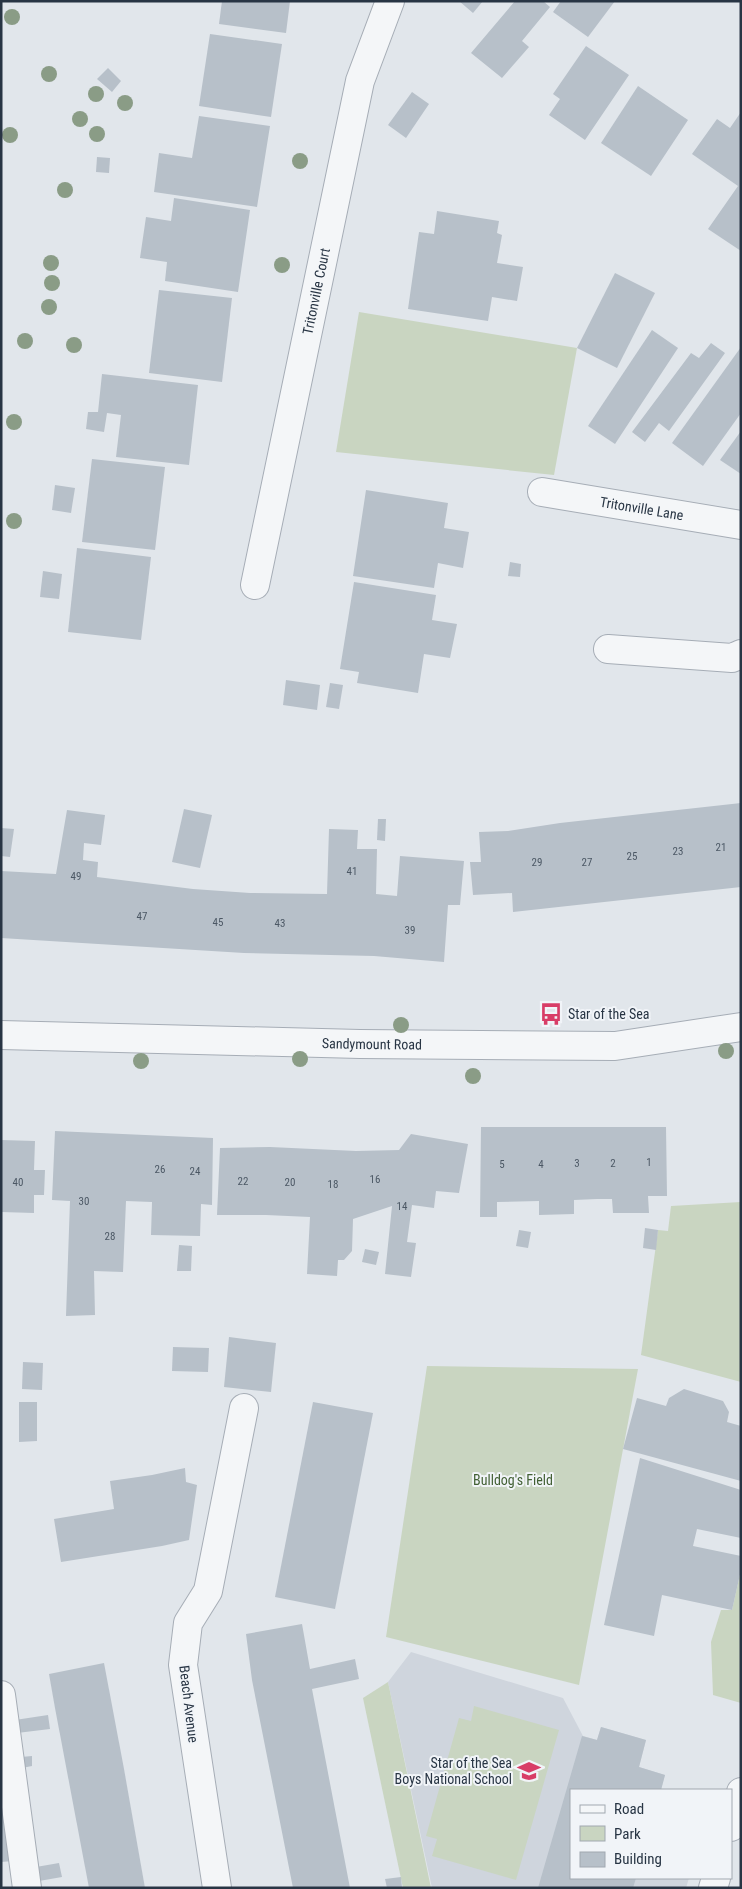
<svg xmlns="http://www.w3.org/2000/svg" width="742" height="1889" font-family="'Roboto Condensed',sans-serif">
  <rect width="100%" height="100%" fill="#e1e6eb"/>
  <polygon fill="#cfd5dd" points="411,1652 563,1698 583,1736 597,1740 601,1727 646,1740 639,1767 665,1775 661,1790 571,1790 571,1878 689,1878 686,1888 432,1888 388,1682"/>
  <g fill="#c9d5c1">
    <polygon points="359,312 577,348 554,475 336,452"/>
    <polygon points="741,1202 741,1382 641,1355 658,1230 668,1231 671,1206"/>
    <polygon points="427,1366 638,1369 579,1685 386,1637"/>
    <polygon points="741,1570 741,1703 713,1695 711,1642 721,1610 732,1610"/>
    <polygon points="388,1682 431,1888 403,1888 363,1698"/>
    <polygon points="474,1706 559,1730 516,1880 432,1856 437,1839 426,1836 459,1718 471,1721"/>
  </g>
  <g fill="#b7c0c9">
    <polygon points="222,1 290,1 286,33 219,24"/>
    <polygon points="459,1 483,1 473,13"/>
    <polygon points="515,1 543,1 550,7 522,41 529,47 502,78 471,53"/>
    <polygon points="561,1 615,1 588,37 553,12"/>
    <polygon points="210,34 282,44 271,117 199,106"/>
    <polygon points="586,46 629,75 585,140 549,115 560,99 553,94"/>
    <polygon points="108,68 121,81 112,92 97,79"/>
    <polygon points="638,86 688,120 651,176 601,143"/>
    <polygon points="412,92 429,104 406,138 388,125"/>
    <polygon points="741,112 741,251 708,229 738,186 692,154 717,119 730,128"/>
    <polygon points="199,116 270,126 257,207 154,192 159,153 192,158"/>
    <polygon points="97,157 110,158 109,173 96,172"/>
    <polygon points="174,198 250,210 238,292 165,281 167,262 140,258 146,217 171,221"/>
    <polygon points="437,211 499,221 497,233 502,235 497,263 523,267 517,301 492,297 488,321 408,309 419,232 434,234"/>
    <polygon points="615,273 655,293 617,368 577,348"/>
    <polygon points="159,290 232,298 222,382 149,373"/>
    <polygon points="652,330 678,348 615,444 588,426"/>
    <polygon points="711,343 725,353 669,431 659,423 645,442 632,432 691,353 699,358"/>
    <polygon points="741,347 741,413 703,466 672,443"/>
    <polygon points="102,374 198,385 189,465 116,457 121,415 107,413 104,432 86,429 88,412 98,412"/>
    <polygon points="741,431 741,474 720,460"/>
    <polygon points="92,459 165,467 155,550 82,542"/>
    <polygon points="55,485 75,488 71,513 52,510"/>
    <polygon points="366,490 448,503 444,528 469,532 463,568 438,563 434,588 353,576"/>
    <polygon points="77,548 151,557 141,640 68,632"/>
    <polygon points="510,562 521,564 520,577 508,576"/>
    <polygon points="43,571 62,574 59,599 40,597"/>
    <polygon points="354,582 436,595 432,620 457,624 450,658 424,654 418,693 357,683 359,672 340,669"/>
    <polygon points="286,680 320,685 317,710 283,705"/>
    <polygon points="330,683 343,685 339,709 326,707"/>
    <polygon points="741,803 741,887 513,912 512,893 473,895 470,862 481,862 479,832 508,831 560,823"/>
    <polygon points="184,809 212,815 200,868 172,862"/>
    <polygon points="67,810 105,815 101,845 84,843 83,860 98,862 97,877 193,889 250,893 327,894 329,829 358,830 357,849 377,849 376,894 397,896 400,856 464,861 460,905 448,905 444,962 374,956 244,953 1,938 1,871 56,874"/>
    <polygon points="378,819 386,819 385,841 377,840"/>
    <polygon points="1,828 14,829 10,857 1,856"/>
    <polygon points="481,1127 666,1127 667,1196 648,1196 649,1213 613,1213 612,1199 597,1199 574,1200 574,1214 539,1215 539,1201 497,1202 497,1217 480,1217"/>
    <polygon points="55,1131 213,1138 212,1205 201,1204 200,1236 151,1235 152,1202 126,1201 123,1272 94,1271 95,1315 66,1316 70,1201 52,1200"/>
    <polygon points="411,1134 468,1144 459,1193 436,1191 434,1208 412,1205 407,1242 416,1243 411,1277 385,1274 392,1206 353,1219 352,1251 344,1260 338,1260 337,1276 307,1274 310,1217 266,1215 217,1215 220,1148 270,1147 356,1151 399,1150"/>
    <polygon points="1,1140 35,1141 34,1170 45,1170 44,1195 34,1195 34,1213 1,1212"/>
    <polygon points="645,1228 658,1230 656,1250 643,1248"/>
    <polygon points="519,1230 531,1232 528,1248 516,1246"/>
    <polygon points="179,1245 192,1246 191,1271 177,1271"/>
    <polygon points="365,1249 379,1252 376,1265 362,1262"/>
    <polygon points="229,1337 276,1343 271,1392 224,1387"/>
    <polygon points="173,1347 209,1348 208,1372 172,1371"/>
    <polygon points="23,1362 43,1363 42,1390 22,1389"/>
    <polygon points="684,1389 723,1401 729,1412 727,1422 741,1426 741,1481 623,1449 637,1398 666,1406 669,1398"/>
    <polygon points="19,1402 37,1402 37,1441 19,1442"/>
    <polygon points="313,1402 373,1413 335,1609 275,1597"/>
    <polygon points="640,1458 741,1490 741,1538 697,1529 693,1546 741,1556 741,1570 732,1610 662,1595 654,1636 604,1625"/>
    <polygon points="185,1468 186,1482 197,1485 189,1540 162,1546 61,1562 54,1519 114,1509 110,1481 152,1475"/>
    <polygon points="302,1624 310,1669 355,1659 359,1679 312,1689 350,1888 293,1888 252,1680 246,1634"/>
    <polygon points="104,1663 124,1769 145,1888 89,1888 55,1708 49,1674"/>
    <polygon points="48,1715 50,1729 17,1733 15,1720"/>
    <polygon points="601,1727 646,1740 639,1767 665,1775 661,1790 571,1790 571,1878 636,1878 633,1888 538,1888 582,1736 597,1740"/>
    <polygon points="32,1756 32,1766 22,1768 21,1757"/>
    <polygon points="4,1810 13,1861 1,1862 1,1811"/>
    <polygon points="59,1863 62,1877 39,1881 36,1867"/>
    <polygon points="401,1877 402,1888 387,1888 385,1879"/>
  </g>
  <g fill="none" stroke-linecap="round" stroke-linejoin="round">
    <defs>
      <g id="minor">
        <path id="s1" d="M542,492L741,525"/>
        <path id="s2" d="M255,585L360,81L390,1"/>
        <polyline points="608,649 732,658 741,654"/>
        <path id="s3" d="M1,1035L360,1044L615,1046L741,1027"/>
        <polyline points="1,1695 27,1888"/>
        <polyline points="731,1827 741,1792"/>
        <polyline points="217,1888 183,1665 188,1623 208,1591 244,1408"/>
        <polyline points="713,1888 716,1878"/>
      </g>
    </defs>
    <use href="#minor" stroke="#a6adb6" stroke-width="30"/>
    <use href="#minor" stroke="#f4f6f8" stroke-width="28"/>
  </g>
  <g fill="#8a9c86">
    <circle cx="12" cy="17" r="8"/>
    <circle cx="49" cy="74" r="8"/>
    <circle cx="96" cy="94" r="8"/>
    <circle cx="125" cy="103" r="8"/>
    <circle cx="80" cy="119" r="8"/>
    <circle cx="97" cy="134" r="8"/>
    <circle cx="10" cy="135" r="8"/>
    <circle cx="300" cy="161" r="8"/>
    <circle cx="65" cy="190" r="8"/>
    <circle cx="51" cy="263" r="8"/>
    <circle cx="282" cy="265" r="8"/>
    <circle cx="52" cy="283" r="8"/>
    <circle cx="49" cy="307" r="8"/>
    <circle cx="25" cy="341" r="8"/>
    <circle cx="74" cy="345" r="8"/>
    <circle cx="14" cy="422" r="8"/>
    <circle cx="14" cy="521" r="8"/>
    <circle cx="401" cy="1025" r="8"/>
    <circle cx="726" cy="1051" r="8"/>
    <circle cx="300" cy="1059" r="8"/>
    <circle cx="141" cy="1061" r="8"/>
    <circle cx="473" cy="1076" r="8"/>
  </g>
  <defs>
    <symbol id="bus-bare" viewBox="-9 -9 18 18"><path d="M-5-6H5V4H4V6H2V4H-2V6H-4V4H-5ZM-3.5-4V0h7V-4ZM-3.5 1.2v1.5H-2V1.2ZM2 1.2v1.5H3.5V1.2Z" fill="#d83d67" stroke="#f1f4f8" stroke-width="2.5" paint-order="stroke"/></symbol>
    <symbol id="school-bare" viewBox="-9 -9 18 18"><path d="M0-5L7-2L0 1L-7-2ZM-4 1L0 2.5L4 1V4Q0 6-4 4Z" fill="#d83d67" stroke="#f1f4f8" stroke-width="2.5" paint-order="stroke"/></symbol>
  </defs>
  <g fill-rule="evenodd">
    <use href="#bus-bare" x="535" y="998" width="32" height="32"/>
    <use href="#school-bare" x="513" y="1755" width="32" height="32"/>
  </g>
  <g text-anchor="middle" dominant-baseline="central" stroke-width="4" stroke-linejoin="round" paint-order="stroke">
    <g font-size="11" fill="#4c5865">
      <text x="721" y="847">21</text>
      <text x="678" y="851">23</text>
      <text x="632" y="856">25</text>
      <text x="537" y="862">29</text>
      <text x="587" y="862">27</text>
      <text x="352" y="871">41</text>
      <text x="76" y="876">49</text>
      <text x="142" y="916">47</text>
      <text x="218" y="922">45</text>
      <text x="280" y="923">43</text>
      <text x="410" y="930">39</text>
      <text x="649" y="1162">1</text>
      <text x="577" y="1163">3</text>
      <text x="613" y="1163">2</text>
      <text x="502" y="1164">5</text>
      <text x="541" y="1164">4</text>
      <text x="160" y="1169">26</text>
      <text x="195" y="1171">24</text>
      <text x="375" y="1179">16</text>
      <text x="243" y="1181">22</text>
      <text x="18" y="1182">40</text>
      <text x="290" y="1182">20</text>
      <text x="333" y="1184">18</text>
      <text x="84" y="1201">30</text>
      <text x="402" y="1206">14</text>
      <text x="110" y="1236">28</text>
    </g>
    <g font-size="14" fill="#283544" stroke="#f1f4f8">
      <text stroke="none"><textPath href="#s2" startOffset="300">Tritonville Court</textPath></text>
      <text stroke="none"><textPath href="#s1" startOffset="101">Tritonville Lane</textPath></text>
      <text stroke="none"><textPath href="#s3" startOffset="371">Sandymount Road</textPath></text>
      <text transform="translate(189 1704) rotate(83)">Beach Avenue</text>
    </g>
    <g font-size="14" fill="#283544" stroke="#f1f4f8" text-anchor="start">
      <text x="568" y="1014">Star of the Sea</text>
      <text x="512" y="1763" text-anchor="end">Star of the Sea<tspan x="512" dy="16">Boys National School</tspan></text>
    </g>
    <g font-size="14" fill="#426034" stroke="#f1f4f8">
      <text x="513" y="1480">Bulldog's Field</text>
    </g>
  </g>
  <rect width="742" height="1889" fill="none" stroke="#283544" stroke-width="5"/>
  <rect x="570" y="1789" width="162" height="90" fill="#f1f4f8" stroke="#a1a8b0"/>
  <rect x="580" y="1805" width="25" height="8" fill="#f4f6f8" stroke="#a1a8b0"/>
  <text x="614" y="1814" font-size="15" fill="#283544">Road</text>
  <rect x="580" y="1826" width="25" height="15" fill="#c9d5c1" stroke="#a1a8b0"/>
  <text x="614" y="1839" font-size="15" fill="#283544">Park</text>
  <rect x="580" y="1852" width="25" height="15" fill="#b7c0c9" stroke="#a1a8b0"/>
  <text x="614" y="1864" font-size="15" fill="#283544">Building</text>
</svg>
